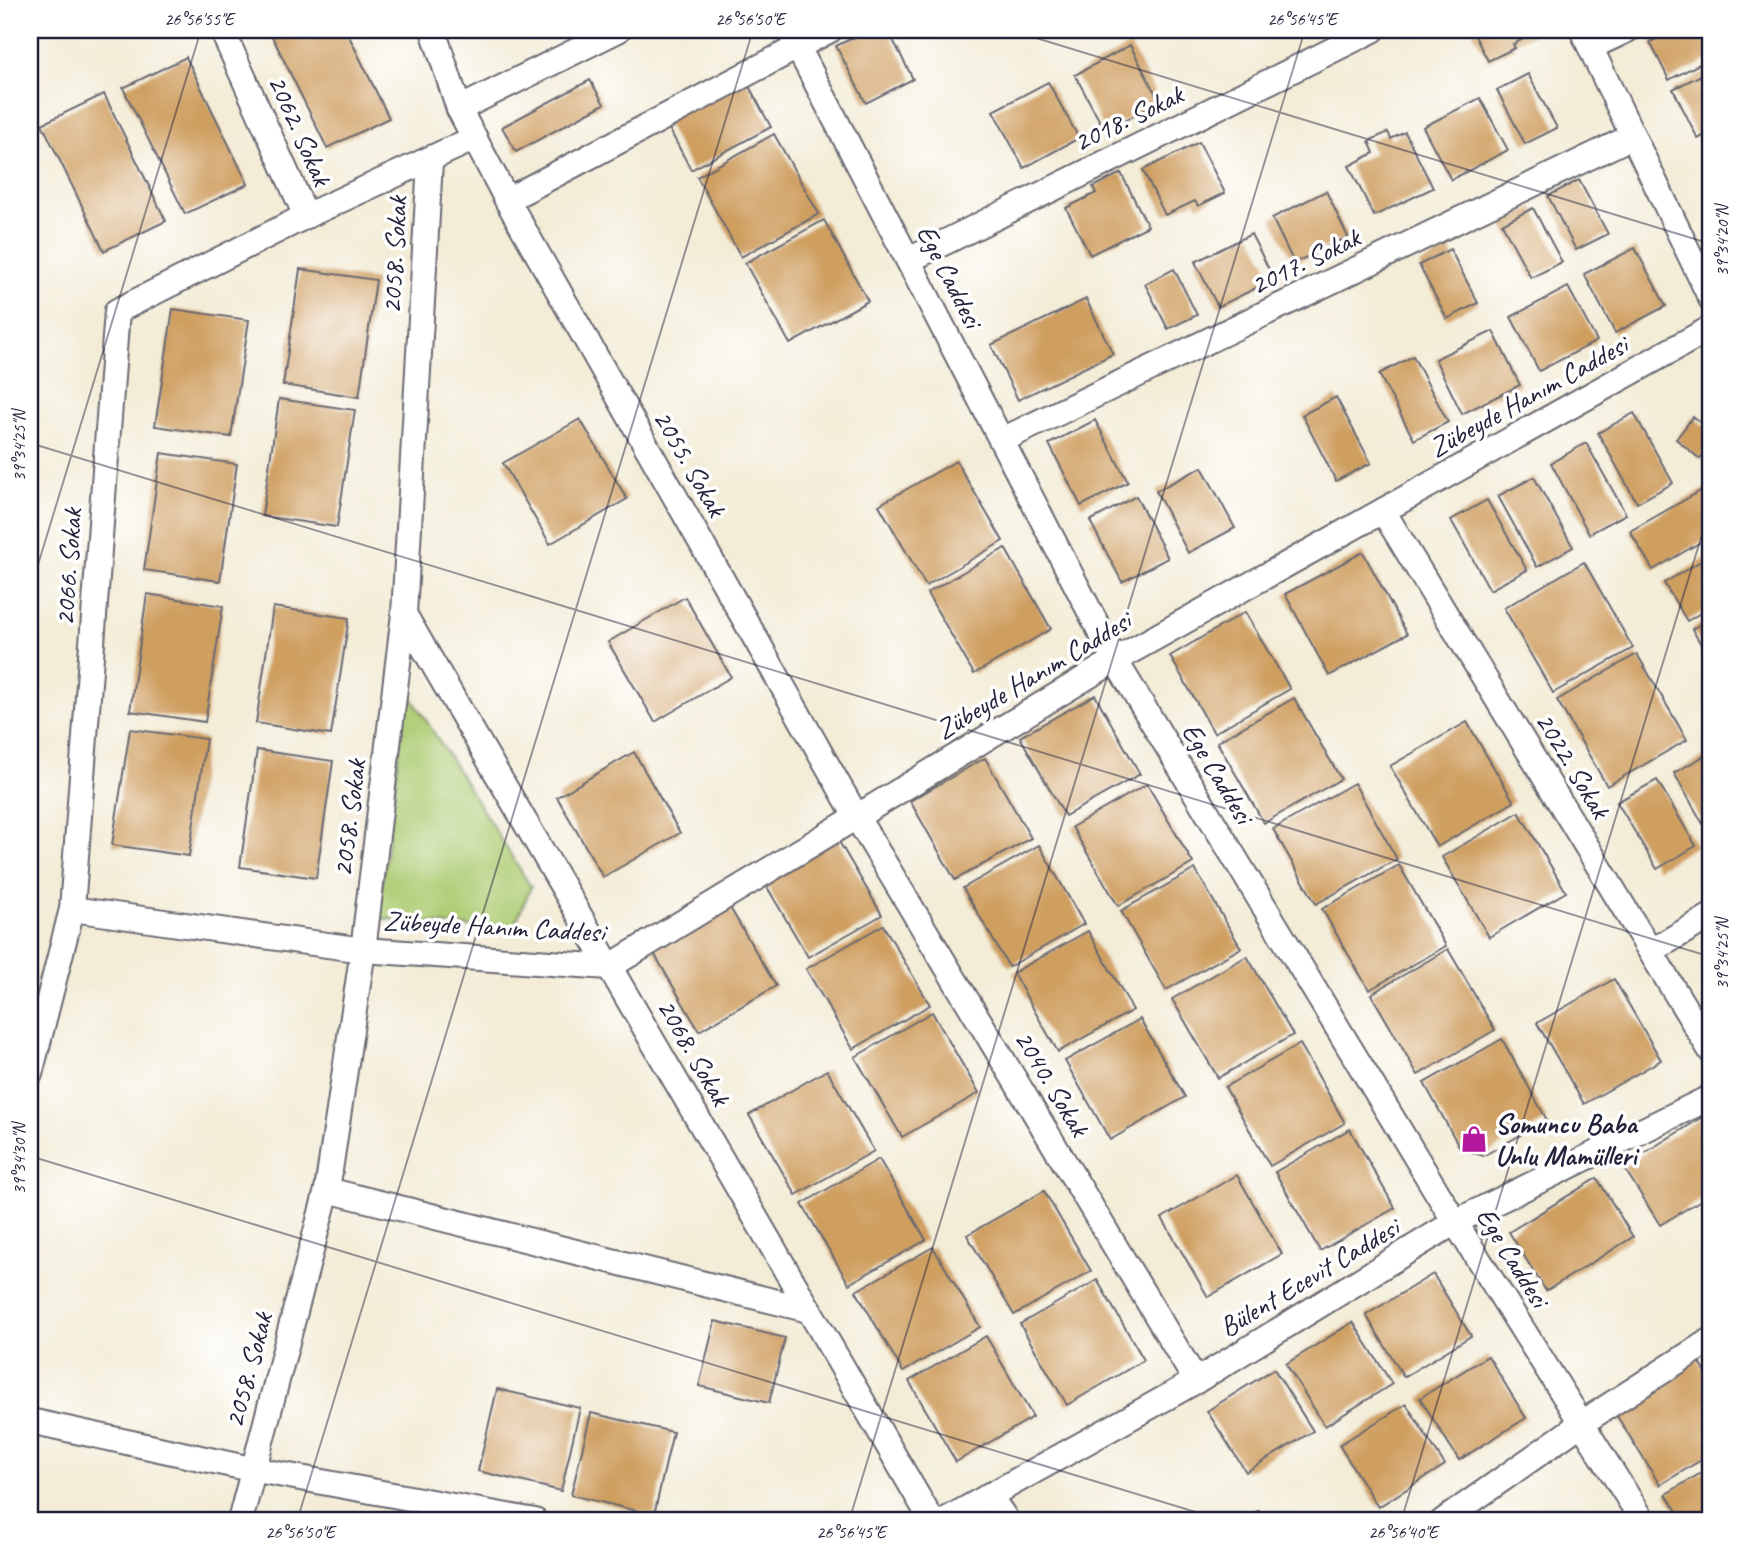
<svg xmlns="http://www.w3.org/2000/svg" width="1741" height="1551" font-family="Caveat,sans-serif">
  <rect width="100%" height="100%" fill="#fff"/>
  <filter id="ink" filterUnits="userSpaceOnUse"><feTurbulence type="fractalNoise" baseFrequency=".0143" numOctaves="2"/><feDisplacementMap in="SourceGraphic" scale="14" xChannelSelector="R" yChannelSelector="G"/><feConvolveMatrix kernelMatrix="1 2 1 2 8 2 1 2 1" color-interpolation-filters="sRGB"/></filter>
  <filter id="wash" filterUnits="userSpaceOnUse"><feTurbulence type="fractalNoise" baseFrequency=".00686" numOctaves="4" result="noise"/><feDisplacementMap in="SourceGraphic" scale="28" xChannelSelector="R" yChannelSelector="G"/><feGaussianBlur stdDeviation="1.57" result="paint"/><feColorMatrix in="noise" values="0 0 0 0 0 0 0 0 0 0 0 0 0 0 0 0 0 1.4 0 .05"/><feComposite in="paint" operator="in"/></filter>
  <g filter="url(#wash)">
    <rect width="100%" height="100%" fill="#f3ecd7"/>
    <polygon fill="#adcc73" stroke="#687757" stroke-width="2" points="407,690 531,887 512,931 378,918"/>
    <g id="blocks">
      <g fill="#cf9f60">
        <polygon points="269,30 346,30 389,118 327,148"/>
        <polygon points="869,30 888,30 913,79 866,103 836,46"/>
        <polygon points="1472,30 1542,30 1513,44 1515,48 1488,61"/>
        <polygon points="1674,30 1711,30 1711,58 1669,80 1650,42"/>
        <polygon points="1130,45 1160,102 1105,131 1075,75"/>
        <polygon points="186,57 248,184 185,214 123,88"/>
        <polygon points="1711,70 1711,132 1698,139 1673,89"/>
        <polygon points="1528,74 1557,128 1525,144 1497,90"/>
        <polygon points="743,75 771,127 691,170 663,117"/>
        <polygon points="590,80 604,104 516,152 502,127"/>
        <polygon points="1048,82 1079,138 1024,168 993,111"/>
        <polygon points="104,94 166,221 104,251 42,124"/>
        <polygon points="1480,98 1508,150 1451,180 1423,127"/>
        <polygon points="1388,132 1391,139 1405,132 1433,188 1374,216 1349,166 1374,153 1369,141"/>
        <polygon points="774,134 819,214 741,257 697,177"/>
        <polygon points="1199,142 1225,193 1198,206 1195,201 1165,215 1143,170"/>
        <polygon points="1121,173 1148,226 1090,255 1066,208 1096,193 1093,187"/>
        <polygon points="1579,180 1608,234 1576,250 1548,196"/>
        <polygon points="1326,191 1348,237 1294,263 1272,218"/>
        <polygon points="1533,208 1562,262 1531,278 1502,224"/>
        <polygon points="824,220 868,301 790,344 745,263"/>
        <polygon points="1251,234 1274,279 1218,307 1195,262"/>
        <polygon points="1635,248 1666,306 1615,333 1584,274"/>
        <polygon points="1450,249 1478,303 1447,319 1419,265"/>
        <polygon points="300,269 376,280 359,397 283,385"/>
        <polygon points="1174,269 1197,315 1168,329 1145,284"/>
        <polygon points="1568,287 1597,341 1539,371 1511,317"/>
        <polygon points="1086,299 1113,354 1018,400 991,345"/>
        <polygon points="173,309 249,320 231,437 155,426"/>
        <polygon points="1493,331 1520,385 1462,414 1435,359"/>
        <polygon points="1413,356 1448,422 1414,440 1379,374"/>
        <polygon points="1336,397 1371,463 1336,481 1302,415"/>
        <polygon points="279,399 355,410 337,527 262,516"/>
        <polygon points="1634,413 1673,483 1637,503 1598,433"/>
        <polygon points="1693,417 1711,431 1711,444 1700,459 1676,439"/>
        <polygon points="580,419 627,499 550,544 503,463"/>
        <polygon points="1095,420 1128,482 1081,506 1049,444"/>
        <polygon points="1586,443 1626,514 1589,534 1551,463"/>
        <polygon points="161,453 237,464 220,581 144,570"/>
        <polygon points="956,461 1003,541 926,586 879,505"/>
        <polygon points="1202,467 1235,528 1188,553 1156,491"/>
        <polygon points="1534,477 1573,547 1537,567 1498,496"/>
        <polygon points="1711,485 1711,536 1653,570 1630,531"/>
        <polygon points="1136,496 1168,558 1122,582 1090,521"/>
        <polygon points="1487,500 1527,570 1490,590 1451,520"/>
        <polygon points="1005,548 1051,629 974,674 927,593"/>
        <polygon points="1363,552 1407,634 1329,676 1285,594"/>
        <polygon points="1711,555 1711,607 1687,621 1664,583"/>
        <polygon points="1584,562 1633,648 1553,693 1504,608"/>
        <polygon points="147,594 223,606 205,722 130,711"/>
        <polygon points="685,597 731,677 655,722 608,642"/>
        <polygon points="273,607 349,618 331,735 256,723"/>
        <polygon points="1245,612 1290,689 1214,733 1170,656"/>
        <polygon points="1711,618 1711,661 1692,629"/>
        <polygon points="1637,654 1687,740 1607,786 1557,700"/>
        <polygon points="1095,695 1140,774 1065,816 1020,737"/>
        <polygon points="1294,698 1341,779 1264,823 1217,742"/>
        <polygon points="1467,722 1514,802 1437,847 1390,766"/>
        <polygon points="130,729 206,739 189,856 112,845"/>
        <polygon points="257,750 333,761 316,878 240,867"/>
        <polygon points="634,752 680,833 603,877 557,797"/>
        <polygon points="1708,754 1711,761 1711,838 1674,773"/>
        <polygon points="985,758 1031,838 955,880 910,801"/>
        <polygon points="1657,780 1696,846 1657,869 1617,802"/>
        <polygon points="1354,783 1397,859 1316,904 1273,829"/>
        <polygon points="1147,784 1193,863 1118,906 1072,827"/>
        <polygon points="1519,812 1566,892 1489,937 1442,857"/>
        <polygon points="837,838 882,915 808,957 763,880"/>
        <polygon points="1039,845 1084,924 1009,967 963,888"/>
        <polygon points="1399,865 1446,946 1369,990 1322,909"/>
        <polygon points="1195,869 1241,948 1166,990 1121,911"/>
        <polygon points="729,906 776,986 699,1031 652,950"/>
        <polygon points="883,925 930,1005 853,1049 806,969"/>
        <polygon points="1088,931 1133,1010 1058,1052 1013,973"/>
        <polygon points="1448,949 1495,1030 1418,1075 1371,994"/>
        <polygon points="1247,956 1293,1035 1218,1078 1172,999"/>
        <polygon points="1614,979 1661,1060 1584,1104 1537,1023"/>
        <polygon points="932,1012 979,1093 902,1137 855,1057"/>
        <polygon points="1140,1019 1185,1097 1110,1140 1065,1061"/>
        <polygon points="1502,1039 1547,1120 1483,1156 1460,1148 1424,1083"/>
        <polygon points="1300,1044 1345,1123 1270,1166 1225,1087"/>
        <polygon points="827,1070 874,1151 796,1195 749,1115"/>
        <polygon points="1711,1112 1711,1194 1660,1225 1623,1166"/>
        <polygon points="1350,1129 1395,1208 1320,1251 1275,1172"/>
        <polygon points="879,1159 926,1240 849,1284 802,1204"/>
        <polygon points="1237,1175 1282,1254 1208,1297 1162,1218"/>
        <polygon points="1597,1178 1633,1237 1546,1291 1509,1232"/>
        <polygon points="1044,1191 1091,1271 1014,1315 967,1235"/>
        <polygon points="933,1247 980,1327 903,1372 856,1291"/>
        <polygon points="1433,1274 1471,1336 1404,1377 1366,1315"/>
        <polygon points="1097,1280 1144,1360 1067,1405 1020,1324"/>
        <polygon points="715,1321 785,1338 769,1403 699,1386"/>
        <polygon points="1353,1322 1392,1384 1325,1426 1286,1364"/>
        <polygon points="986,1336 1033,1417 956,1462 909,1381"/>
        <polygon points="1488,1356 1526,1418 1459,1460 1420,1398"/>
        <polygon points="1696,1356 1711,1381 1711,1454 1660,1485 1612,1408"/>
        <polygon points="1274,1369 1313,1431 1246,1472 1207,1411"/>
        <polygon points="497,1389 580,1408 561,1491 478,1471"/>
        <polygon points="1406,1404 1445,1465 1378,1507 1339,1445"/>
        <polygon points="591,1413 673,1432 654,1515 571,1495"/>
        <polygon points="1711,1467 1711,1521 1683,1521 1666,1494"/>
        <polygon points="1259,1510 1266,1521 1241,1521"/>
      </g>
    </g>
  </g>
  <g filter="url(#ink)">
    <use href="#blocks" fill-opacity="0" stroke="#6b6972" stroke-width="2"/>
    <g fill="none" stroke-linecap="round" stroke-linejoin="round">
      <defs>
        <g id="minor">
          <polyline points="222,30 306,216"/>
          <polyline points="433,30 459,109 507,200 856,816 1196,1381"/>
          <polyline points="789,30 1115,660 1455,1222 1643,1521"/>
          <polyline points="1582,30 1711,299"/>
          <polyline points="1591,47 1627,30"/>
          <polyline points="459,109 618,30"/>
          <polyline points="507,200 830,30"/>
          <polyline points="909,260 1373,30"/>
          <polyline points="1002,440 1633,136"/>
          <polyline points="1383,511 1711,1051"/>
          <polyline points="404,614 932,1521"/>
          <polyline points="72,909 363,950 609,967 1115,660 1711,328"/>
          <polyline points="1651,951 1711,916"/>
          <polyline points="30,1074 72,909 117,311 306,216 475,138"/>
          <polyline points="327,1190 809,1310"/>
          <polyline points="30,1421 251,1469 535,1521"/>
          <polyline points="989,1495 1007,1521"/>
          <polyline points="240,1521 327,1190 363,950 404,614 430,162"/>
          <polyline points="944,1521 1196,1381 1455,1222 1711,1097"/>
          <polyline points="1443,1521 1582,1423 1711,1340"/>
        </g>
      </defs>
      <use href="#minor" stroke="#6b6972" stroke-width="28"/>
      <use href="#minor" stroke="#fff" stroke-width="24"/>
    </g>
  </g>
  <path fill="none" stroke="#22223b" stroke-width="2" stroke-opacity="0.45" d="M1010,30L1711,244M30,443L1711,957M30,591L201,30M30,1156L1225,1521M297,1521L753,30M849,1521L1305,30M1401,1521L1711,505"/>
  <defs>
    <symbol id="shop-bare" viewBox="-9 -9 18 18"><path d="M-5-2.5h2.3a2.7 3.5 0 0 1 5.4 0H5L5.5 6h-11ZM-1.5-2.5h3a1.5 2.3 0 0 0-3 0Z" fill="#b5179e" stroke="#fff" stroke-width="2.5" paint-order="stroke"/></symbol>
  </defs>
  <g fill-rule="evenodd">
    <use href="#shop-bare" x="1455" y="1120" width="38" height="38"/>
  </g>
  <g text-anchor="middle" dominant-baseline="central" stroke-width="7" stroke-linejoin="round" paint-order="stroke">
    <g font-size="28" fill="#22223b" stroke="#fff">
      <text transform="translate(1128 118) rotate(-26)">2018. Sokak</text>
      <text transform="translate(300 130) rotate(66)">2062. Sokak</text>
      <text transform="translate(394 255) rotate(-87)">2058. Sokak</text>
      <text transform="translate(1305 261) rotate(-26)">2017. Sokak</text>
      <text transform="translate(950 276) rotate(63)">Ege Caddesi</text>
      <text transform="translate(1528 396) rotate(-29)">Zübeyde Hanım Caddesi</text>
      <text transform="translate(690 463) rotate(60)">2055. Sokak</text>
      <text transform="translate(68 567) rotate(-86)">2066. Sokak</text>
      <text transform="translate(1033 675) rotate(-31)">Zübeyde Hanım Caddesi</text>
      <text transform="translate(1573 765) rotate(59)">2022. Sokak</text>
      <text transform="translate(1218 773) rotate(59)">Ege Caddesi</text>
      <text transform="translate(349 818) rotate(-83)">2058. Sokak</text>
      <text transform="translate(494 926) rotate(3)">Zübeyde Hanım Caddesi</text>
      <text transform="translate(694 1052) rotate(60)">2068. Sokak</text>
      <text transform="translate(1052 1083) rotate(59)">2040. Sokak</text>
      <text transform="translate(1513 1257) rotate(58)">Ege Caddesi</text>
      <text transform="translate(1309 1277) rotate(-31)">Bülent Ecevit Caddesi</text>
      <text transform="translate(248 1370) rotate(-75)">2058. Sokak</text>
    </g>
    <g font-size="28" font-weight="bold" fill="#22223b" stroke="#fff" text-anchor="start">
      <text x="1495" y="1123">Somuncu Baba<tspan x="1495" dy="32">Unlu Mamülleri</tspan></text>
    </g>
  </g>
  <rect width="1741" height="1551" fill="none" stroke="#fff" stroke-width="77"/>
  <rect x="38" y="38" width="1664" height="1474" fill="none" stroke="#22223b" stroke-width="2.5"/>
  <g font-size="18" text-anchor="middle" fill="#22223b">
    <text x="199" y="25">26°56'55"E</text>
    <text x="750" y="25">26°56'50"E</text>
    <text x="1302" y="25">26°56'45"E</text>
    <text transform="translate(1722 241) rotate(-90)" y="6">39°34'20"N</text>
    <text transform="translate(19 446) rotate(-90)" y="6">39°34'25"N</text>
    <text transform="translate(1722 954) rotate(-90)" y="6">39°34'25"N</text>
    <text transform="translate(19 1159) rotate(-90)" y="6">39°34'30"N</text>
    <text x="300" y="1538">26°56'50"E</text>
    <text x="851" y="1538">26°56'45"E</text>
    <text x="1403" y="1538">26°56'40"E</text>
  </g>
</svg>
